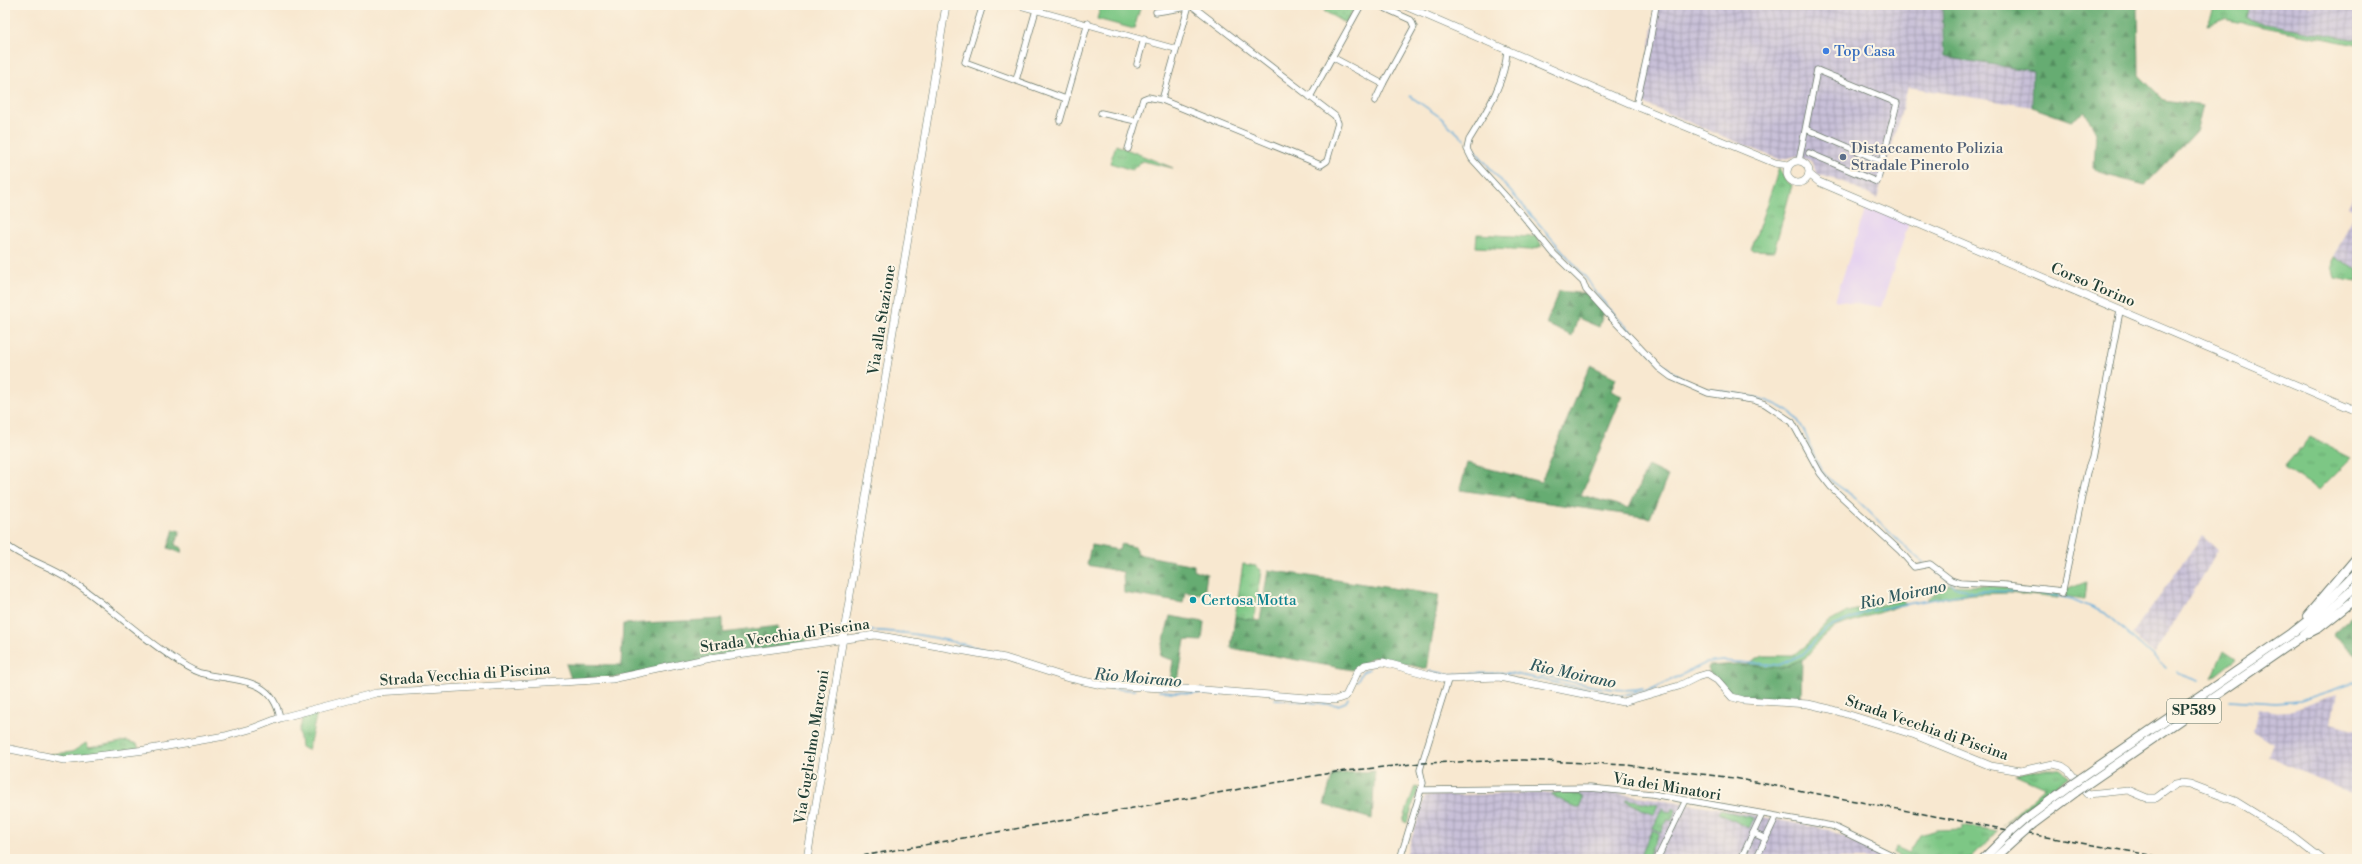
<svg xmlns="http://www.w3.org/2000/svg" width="2362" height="864" font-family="'Libre Bodoni',serif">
  <defs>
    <pattern id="industrial-grid" width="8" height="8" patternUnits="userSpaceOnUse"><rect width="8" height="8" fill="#c8c0d8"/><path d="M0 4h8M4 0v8" fill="none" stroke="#a29db0"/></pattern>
    <pattern id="grass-tufts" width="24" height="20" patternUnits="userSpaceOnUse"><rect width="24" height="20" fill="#7dc785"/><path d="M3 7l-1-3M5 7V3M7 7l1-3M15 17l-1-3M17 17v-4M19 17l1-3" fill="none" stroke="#66a36e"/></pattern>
    <pattern id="forest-firs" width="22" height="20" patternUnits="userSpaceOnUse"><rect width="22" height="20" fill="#66ac72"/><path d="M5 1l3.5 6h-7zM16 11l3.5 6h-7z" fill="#538d5e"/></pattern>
    <pattern id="park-dots" width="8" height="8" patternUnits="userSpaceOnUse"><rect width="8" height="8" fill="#7dc785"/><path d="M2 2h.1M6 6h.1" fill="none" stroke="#66a36e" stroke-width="1.8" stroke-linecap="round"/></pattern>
  </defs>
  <rect width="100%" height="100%" fill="#fcf5e5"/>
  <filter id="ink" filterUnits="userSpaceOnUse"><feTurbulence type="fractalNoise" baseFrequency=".025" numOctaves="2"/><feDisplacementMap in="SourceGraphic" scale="8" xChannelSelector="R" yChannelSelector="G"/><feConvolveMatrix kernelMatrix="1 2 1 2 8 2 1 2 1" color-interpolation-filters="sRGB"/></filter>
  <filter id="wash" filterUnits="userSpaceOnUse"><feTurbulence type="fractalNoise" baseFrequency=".012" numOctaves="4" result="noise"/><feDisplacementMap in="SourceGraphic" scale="16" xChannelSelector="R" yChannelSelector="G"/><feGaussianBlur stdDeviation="0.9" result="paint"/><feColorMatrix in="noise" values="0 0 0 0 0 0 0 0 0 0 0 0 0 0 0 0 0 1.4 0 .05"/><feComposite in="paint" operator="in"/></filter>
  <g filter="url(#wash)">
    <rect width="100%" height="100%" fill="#f8e8d0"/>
    <polygon fill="#e6d3f0" points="1867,205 1909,223 1881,307 1835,300"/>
    <g fill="url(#industrial-grid)">
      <polygon points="1657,5 1942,5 1944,57 2034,71 2032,107 1908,87 1877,199 1849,184 1817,174 1811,161 1797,156 1780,160 1640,102"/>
      <polygon points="2236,5 2357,5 2357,40 2260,23 2246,18 2248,9"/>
      <polygon points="2357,188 2357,269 2334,257 2356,211 2348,207"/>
      <polygon points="2202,536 2218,550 2154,654 2132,634"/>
      <polygon points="2337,694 2331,723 2357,730 2357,796 2268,756 2274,744 2253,731 2258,709 2272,712 2290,711"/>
      <polygon points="1604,791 1719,808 1829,830 1893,859 1405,859 1425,796"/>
    </g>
    <g fill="url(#grass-tufts)" stroke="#4e825c">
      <polygon points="2215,5 2236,5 2248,9 2246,18 2260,23 2357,40 2357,45 2223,19 2208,25"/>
      <polygon points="1116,145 1173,168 1142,161 1132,170 1110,163"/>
      <polygon points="1779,168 1785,180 1792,185 1774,251 1751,250"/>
      <polygon points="1477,234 1532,237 1535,235 1542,246 1530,250 1476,247"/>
      <polygon points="2334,257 2357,269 2357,282 2335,278 2332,267"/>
      <polygon points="2310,437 2351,458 2319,490 2284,467"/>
      <polygon points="1243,564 1256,566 1261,570 1254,620 1235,617"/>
      <polygon points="2086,582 2084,599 2065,596 2066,590"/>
      <polygon points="1945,585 1995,586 2059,593 2057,598 2009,593 1973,594 1926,600"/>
      <polygon points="1903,600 1905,604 1835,627 1819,641 1805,658 1781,668 1747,665 1763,656 1793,656 1809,643 1826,624 1847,612"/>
      <polygon points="2224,651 2236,659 2212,678"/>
      <polygon points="317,713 308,750 301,747 299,731 304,715"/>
      <polygon points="127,741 137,744 139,748 69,758 44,755 72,752 86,743 89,748"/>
      <polygon points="2043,769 2060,769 2069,776 2003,825 2045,787 2015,774"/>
      <polygon points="1415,786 1419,787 1407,823 1403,821"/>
      <polygon points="1553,793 1580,794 1583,799 1579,808 1576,808 1551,795"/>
      <polygon points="1626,799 1658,805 1653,815 1625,800"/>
      <polygon points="1663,807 1665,811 1671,812 1672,808 1676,810 1671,820 1668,818 1661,832 1653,828"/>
      <polygon points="1720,810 1754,818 1749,828 1718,813"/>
      <polygon points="1962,825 1997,831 1970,859 1906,859 1893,853 1896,847 1909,853 1920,835 1936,830 1962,829"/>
      <polygon points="1653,830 1659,833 1647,859 1639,859"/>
    </g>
    <g fill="url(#forest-firs)" stroke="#427453">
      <polygon points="1942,5 2138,5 2139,75 2164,100 2203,106 2196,132 2145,185 2106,175 2094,167 2096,132 2085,112 2071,121 2032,107 2033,71 1944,57"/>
      <polygon points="1559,291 1587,294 1604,312 1599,327 1578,318 1572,336 1546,324"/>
      <polygon points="1590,365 1616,378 1611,391 1622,396 1581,495 1629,508 1648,466 1668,476 1650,518 1460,490 1467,463 1541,482"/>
      <polygon points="174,529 180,531 175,545 182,548 181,553 168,548"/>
      <polygon points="1121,544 1135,547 1137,554 1194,565 1194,570 1207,574 1204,595 1185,592 1183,603 1124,593 1123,572 1087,565 1091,545 1119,550"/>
      <polygon points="1268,570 1439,595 1427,669 1374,657 1352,670 1231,648 1235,617 1260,621"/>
      <polygon points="2357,612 2357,655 2333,634"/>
      <polygon points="1170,616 1204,622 1202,641 1185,640 1178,681 1170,681 1173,660 1160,656"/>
      <polygon points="723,619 723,633 778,626 780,638 805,636 807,642 618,677 571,679 566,664 621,665 623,624"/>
      <polygon points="1802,659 1801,699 1745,698 1734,696 1709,673 1708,666 1738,664 1781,668"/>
      <polygon points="1375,771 1372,819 1324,805 1333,774"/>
    </g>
    <polygon fill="url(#park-dots)" stroke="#4e825c" points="1327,5 1356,5 1346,24 1324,11"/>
    <polygon fill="#7dc785" stroke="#4e825c" points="1101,5 1141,5 1134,29 1097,19"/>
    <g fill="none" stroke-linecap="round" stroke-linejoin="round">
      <g stroke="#64addb" stroke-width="1.5">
        <polyline points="1410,96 1440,117 1466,141"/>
        <path d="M1470,145L1587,279C1597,297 1610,309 1624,324C1647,347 1657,364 1687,381"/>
        <path d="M1698,386C1728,395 1761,393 1788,411C1807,423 1810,454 1822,471C1830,483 1845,489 1855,498C1879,520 1898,544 1924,563"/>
        <polyline points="1937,572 1957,588 1971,591"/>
        <path d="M847,632C899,626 955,642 1006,655"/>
        <polyline points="825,636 841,632"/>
        <polyline points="1430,671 1447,674 1510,673 1619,696 1652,689 1706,663 1722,661 1779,665 1803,654 1826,629 1868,611 1980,591 2035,592 2072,599 2105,613 2166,668"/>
        <polyline points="2177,672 2199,680"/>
        <path d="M1537,679L1543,676C1571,680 1616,695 1643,688"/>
        <polyline points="1357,681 1362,672 1369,669"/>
        <polyline points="1101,688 1135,690"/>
        <polyline points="1159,691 1223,695"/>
        <polyline points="1275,699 1338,705 1346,702 1348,698"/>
        <polyline points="2230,700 2276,703 2299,701 2357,682"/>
      </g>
    </g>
  </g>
  <g filter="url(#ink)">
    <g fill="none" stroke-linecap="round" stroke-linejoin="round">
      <defs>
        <g id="minor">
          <polyline points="983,5 965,62 1066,99"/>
          <polyline points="1017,5 1176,49"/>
          <polyline points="1156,12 1188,7"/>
          <path d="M1507,49C1506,82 1486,112 1469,140L1467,149L1472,159L1519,211L1554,254L1583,282L1586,290L1605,311L1659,368L1671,377L1708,393L1753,400L1765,404L1792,422L1820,473L1831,487L1900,551L1914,567L1930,564L1951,580L1960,583L2005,585L2063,591"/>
          <polyline points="1332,57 1383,84 1414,27 1411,20 1378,5"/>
          <polyline points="1137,64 1144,39"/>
          <polyline points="1016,80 1036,10"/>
          <polyline points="1310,97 1361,5"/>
          <polyline points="1162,100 1321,165 1327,161 1338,123 1335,116 1191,5"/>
          <polyline points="1375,101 1383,84"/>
          <polyline points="1636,106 1649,47 1656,5"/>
          <polyline points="1101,113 1136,121"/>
          <polyline points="1060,121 1088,23"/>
          <polyline points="1806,129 1883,162"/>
          <polyline points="1128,149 1143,99 1148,97 1162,100 1189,5"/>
          <polyline points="1799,161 1817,70 1897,103 1877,182 1809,153"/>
          <path d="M5,544C24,560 49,565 69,579C103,601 132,630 166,653C176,660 188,669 200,673C234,682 272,675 280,718"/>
          <polyline points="2062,594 2087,472 2092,458 2120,311"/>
          <polyline points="1421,790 1590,788 1652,794 1832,826 1900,859"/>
          <polyline points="1753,833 1766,839"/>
          <polyline points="1400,859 1423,783 1420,770 1422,763 1448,680"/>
          <polyline points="1657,859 1686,800"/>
          <polyline points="1741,859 1762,814"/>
          <polyline points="1756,859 1776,817"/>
        </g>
        <g id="tertiary">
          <polyline points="5,748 64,760 145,750 225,736 254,728 280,718 376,693 612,679 710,658 875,635 1005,658 1065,677 1102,685 1204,690 1335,700 1346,696 1358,671 1365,665 1383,662 1445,679 1499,677 1623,702 1679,686 1697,677 1707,674 1717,680 1732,697 1743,700 1808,704 1830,709 1915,735 1991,766 2021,771 2052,764 2062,766 2068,770 2088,794 2128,790 2147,798 2156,798 2175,784 2181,783 2190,784 2235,801 2295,838 2322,859"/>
          <polyline points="807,859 946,5"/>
        </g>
        <g id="secondary">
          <polyline points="1403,5 1636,106 1775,163 1789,165"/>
          <circle cx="1798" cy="172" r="11"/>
          <polyline points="1809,174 1819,182 2357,411"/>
        </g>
        <g id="primary">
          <polyline points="2307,616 2357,557"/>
          <polyline points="2309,633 2319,628 2357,598"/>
          <polyline points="2081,778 2292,633 2316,614 2357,572"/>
          <polyline points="2086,785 2301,637 2357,585"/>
          <polyline points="2024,820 2071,785"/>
          <polyline points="2033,824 2076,792"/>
          <polyline points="1983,859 2006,836"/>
          <polyline points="1994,859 2017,838"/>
        </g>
      </defs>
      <use href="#minor" stroke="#6b796b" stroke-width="7"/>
      <use href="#tertiary" stroke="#6b796b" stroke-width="8"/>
      <use href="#secondary" stroke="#6b796b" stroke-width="8"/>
      <use href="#primary" stroke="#6b796b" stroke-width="10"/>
      <use href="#minor" stroke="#fff" stroke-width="5.5"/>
      <use href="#tertiary" stroke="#fff" stroke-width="7"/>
      <use href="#secondary" stroke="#fff" stroke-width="7"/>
      <use href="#primary" stroke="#fff" stroke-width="8"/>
      <polyline stroke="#1f3d34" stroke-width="1.5" stroke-dasharray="6 3" stroke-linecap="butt" points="845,859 1336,772 1422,763 1524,760 1627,765 1734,778 2029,834 2174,859"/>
      <defs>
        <g id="primary-bridge">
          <polyline points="2071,785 2081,778"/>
          <polyline points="2076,792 2086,785"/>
          <polyline points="2006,836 2024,820"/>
          <polyline points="2017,838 2033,824"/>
        </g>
      </defs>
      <use href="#primary-bridge" stroke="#6b796b" stroke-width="10" stroke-linecap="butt"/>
      <use href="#primary-bridge" stroke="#fff" stroke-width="8"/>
    </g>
  </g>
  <circle fill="#3f7fe0" stroke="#fcf5e5" stroke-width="1.5" cx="1826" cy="51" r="4"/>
  <circle fill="#5c6f8a" stroke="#fcf5e5" stroke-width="1.5" cx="1843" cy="157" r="4"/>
  <circle fill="#0f9aa8" stroke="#fcf5e5" stroke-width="1.5" cx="1193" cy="600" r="4"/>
  <g text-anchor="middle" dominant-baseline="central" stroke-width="4" stroke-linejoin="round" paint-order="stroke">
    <rect fill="#fcf5e5" stroke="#617469" stroke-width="1" x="2167" y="699" width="54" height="24" rx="3"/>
    <g font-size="14" font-weight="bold" fill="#1f3d34">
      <text x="2194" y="711">SP589</text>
    </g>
    <g font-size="15" fill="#366cbe" stroke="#fcf5e5" text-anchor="start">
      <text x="1834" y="51">Top Casa</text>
    </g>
    <g font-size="15" fill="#4e5e75" stroke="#fcf5e5" text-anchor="start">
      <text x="1851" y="148">Distaccamento Polizia<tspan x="1851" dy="17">Stradale Pinerolo</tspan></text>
    </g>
    <g font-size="15" fill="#1f3d34" stroke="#fcf5e5">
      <text transform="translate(2093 285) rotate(23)">Corso Torino</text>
      <text transform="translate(882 320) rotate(-81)">Via alla Stazione</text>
      <text transform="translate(785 636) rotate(-8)">Strada Vecchia di Piscina</text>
      <text transform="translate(465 675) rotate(-4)">Strada Vecchia di Piscina</text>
      <text transform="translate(1927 728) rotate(19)">Strada Vecchia di Piscina</text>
      <text transform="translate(812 747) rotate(-81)">Via Guglielmo Marconi</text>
      <text transform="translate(1667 787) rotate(9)">Via dei Minatori</text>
    </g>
    <g font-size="15" fill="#0d838f" stroke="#fcf5e5" text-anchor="start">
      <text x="1201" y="600">Certosa Motta</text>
    </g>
    <g font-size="16" font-style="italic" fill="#30595e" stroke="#fcf5e5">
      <text transform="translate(1903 595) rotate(-12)">Rio Moirano</text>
      <text transform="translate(1573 674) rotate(12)">Rio Moirano</text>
      <text transform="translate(1138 678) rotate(5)">Rio Moirano</text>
    </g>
  </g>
  <rect width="2362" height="864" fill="none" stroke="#fcf5e5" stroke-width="20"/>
</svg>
